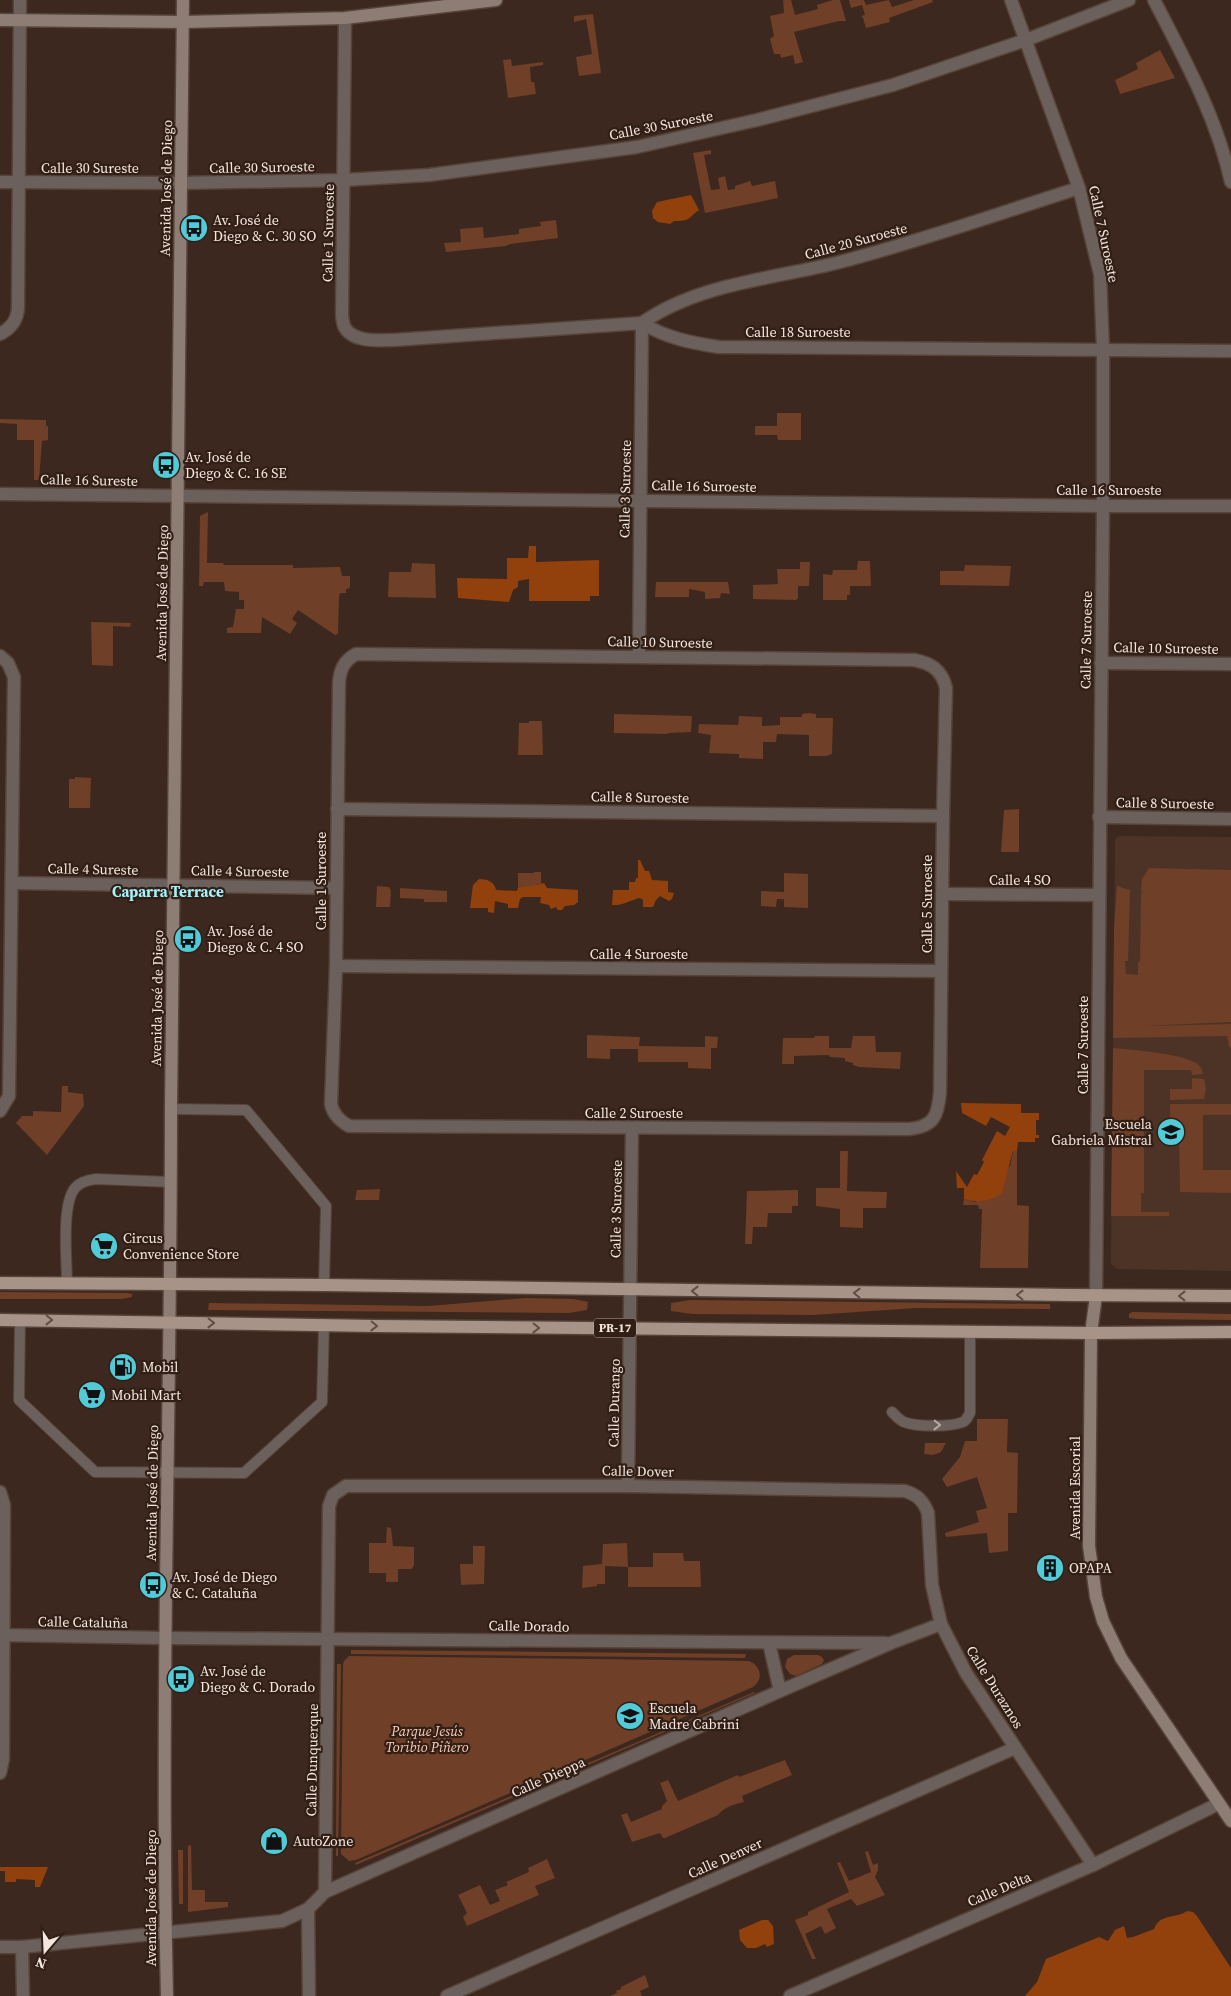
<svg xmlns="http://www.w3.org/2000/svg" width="1231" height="1996" font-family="'Source Serif 4',serif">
  <rect width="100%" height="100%" fill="#3c281e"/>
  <polygon fill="#4c3326" points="1120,836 1231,837 1231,1271 1117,1269 1111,1264 1115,842 1116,838"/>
  <g fill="#6f3f27">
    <polygon points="783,0 791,0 795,15 818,9 817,5 833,0 840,0 846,21 839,21 794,32 803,62 795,64 793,55 781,58 780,54 774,54 770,39 774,36 770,16 784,13"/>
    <polygon points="849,0 864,0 866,5 889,0 892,7 914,0 932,0 933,2 889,18 890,22 866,28 863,18 861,16 865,15 862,5 851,8"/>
    <polygon points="593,14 601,73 579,76 576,57 592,54 586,19 574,22 574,16"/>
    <polygon points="1160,50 1175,78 1120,94 1115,80 1138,69 1136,63"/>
    <polygon points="511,59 512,66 543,62 543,65 530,67 531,82 534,82 536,94 508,98 503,60"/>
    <polygon points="711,150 711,154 704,155 711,190 720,189 718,178 725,176 728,190 735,189 735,186 750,181 752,186 775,181 778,198 705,213 693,153"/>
    <polygon points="556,220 558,238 510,244 506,246 446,252 444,243 461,242 460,229 483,227 484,238 519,234 519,229 541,226 540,222"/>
    <polygon points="777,413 801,413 801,440 778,440 777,435 755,435 755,426 777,426"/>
    <polygon points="0,419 46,420 46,426 48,426 48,440 42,441 39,480 34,480 34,440 17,440 17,424 0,423"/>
    <polygon points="208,512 207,563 223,563 224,565 293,565 293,568 337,567 340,567 342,576 350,576 350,588 346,589 346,593 340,593 339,597 338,634 335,635 298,610 292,619 297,623 290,634 262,617 261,633 227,633 227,628 233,627 236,609 244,609 244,600 239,600 239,592 225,591 224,582 204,582 203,586 199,586 200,516"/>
    <polygon points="858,561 870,561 871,586 850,586 850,595 847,595 847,600 823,600 823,574 832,575 833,570 857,570"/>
    <polygon points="800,562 810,562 809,586 798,586 798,598 796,600 753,599 753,585 778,584 777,569 800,569"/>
    <polygon points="412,563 435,564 436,598 388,597 389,572 411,572"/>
    <polygon points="965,565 1011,566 1009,586 940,585 940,571 964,571"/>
    <polygon points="656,582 728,582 730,594 721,593 720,598 705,599 705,592 689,589 689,597 655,597"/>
    <polygon points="91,622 131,623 130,627 113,626 113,666 92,665"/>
    <polygon points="809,713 816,714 816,718 833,718 832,754 826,756 809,756 809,735 777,734 776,742 763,742 763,759 739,758 739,754 709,753 711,735 698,733 699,724 738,725 739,716 762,717 762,726 780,725 780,717 802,717 802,714"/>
    <polygon points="614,714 692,716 691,732 669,733 667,734 614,733"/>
    <polygon points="529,721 542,721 543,755 518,755 519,723 529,723"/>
    <polygon points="75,777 91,778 90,808 69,808 69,779 75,779"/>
    <polygon points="1019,809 1019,852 1001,852 1004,810"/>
    <polygon points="1149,868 1231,870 1231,1022 1143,1026 1231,1024 1231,1048 1229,1047 1227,1036 1113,1038 1114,928 1117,886 1130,890 1128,961 1125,961 1126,974 1138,975 1138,962 1140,961 1141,893 1144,892 1141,892 1142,879"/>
    <polygon points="534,872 541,872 541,884 518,888 518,873 534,873"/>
    <polygon points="784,873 808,874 808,908 784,907 784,899 777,899 776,907 761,906 761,891 784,892"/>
    <polygon points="377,886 389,887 391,891 390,907 376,907"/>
    <polygon points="400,888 447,891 447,902 424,902 424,899 400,898"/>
    <polygon points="587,1035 640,1037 639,1046 705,1047 705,1036 718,1037 717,1048 711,1048 711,1069 688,1068 688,1062 638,1062 638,1049 610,1049 610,1059 587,1058"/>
    <polygon points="815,1036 829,1036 829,1048 851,1048 853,1036 875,1036 876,1052 901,1052 900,1069 859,1067 853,1065 853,1063 845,1061 845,1058 830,1057 829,1055 794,1056 794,1064 782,1064 783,1038 814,1038"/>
    <path d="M1113,1048C1133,1050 1177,1053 1194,1062C1199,1064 1202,1068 1203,1074L1192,1075L1191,1070H1144V1193H1141V1212H1169V1216H1111Z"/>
    <polygon points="1192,1078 1204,1079 1206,1089 1204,1099 1170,1100 1170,1089 1192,1089"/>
    <polygon points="62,1086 68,1086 68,1092 83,1094 84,1106 47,1155 16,1123 22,1116 33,1116 33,1111 61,1112"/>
    <polygon points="1170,1104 1231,1104 1231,1115 1203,1115 1203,1170 1231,1170 1231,1193 1180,1192 1179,1130 1170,1130"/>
    <polygon points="840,1151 848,1151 847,1191 887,1192 886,1208 863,1208 863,1228 840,1227 840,1209 816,1206 816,1188 840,1188"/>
    <polygon points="1013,1151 1017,1151 1017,1205 1029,1206 1028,1268 980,1268 982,1209 979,1209 978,1205 963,1205 964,1199 975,1202 1010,1166"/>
    <polygon points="380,1189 379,1200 355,1200 357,1190"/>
    <polygon points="798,1190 798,1206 792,1206 792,1213 768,1213 767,1227 753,1227 752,1244 745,1244 747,1191"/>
    <polygon points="0,1292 127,1293 132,1294 132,1297 122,1299 0,1299"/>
    <polygon points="525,1298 574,1299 588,1302 587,1310 569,1313 208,1310 209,1303 428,1306"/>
    <polygon points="690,1300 1050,1304 1050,1309 916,1308 813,1315 692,1314 671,1311 671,1303"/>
    <polygon points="1132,1312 1231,1314 1231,1320 1137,1319 1129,1318 1129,1314"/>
    <polygon points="977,1419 1008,1419 1007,1452 1018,1453 1017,1513 1008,1513 1008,1551 989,1553 987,1533 946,1537 945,1533 979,1522 976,1511 987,1508 977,1477 947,1487 942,1479 960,1457 965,1441 977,1441"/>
    <polygon points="925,1443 946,1443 941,1452 933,1455 924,1454"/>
    <polygon points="387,1527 391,1528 393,1546 414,1547 414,1565 412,1569 398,1569 398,1582 386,1582 386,1573 369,1573 369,1543 386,1543"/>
    <polygon points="627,1543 628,1567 653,1567 653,1553 683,1553 684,1561 700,1561 701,1587 628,1587 628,1567 605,1566 605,1584 597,1584 597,1586 582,1588 583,1566 602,1564 603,1544"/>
    <polygon points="473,1546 485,1546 484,1584 461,1585 460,1564 473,1564"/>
    <polygon points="351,1650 746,1654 745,1658 351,1654"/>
    <polygon points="794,1655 818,1655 822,1657 824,1660 822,1664 796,1676 790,1674 785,1667 787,1659"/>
    <path d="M349,1656L749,1661C761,1666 764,1679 753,1687L356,1860L349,1861L341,1854L343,1664L344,1661Z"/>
    <polygon points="337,1664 341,1664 338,1856 336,1856"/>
    <polygon points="754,1692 755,1693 356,1865 355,1863"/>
    <path d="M785,1760L792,1775L742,1796L744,1802C735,1804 724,1807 718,1815L665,1838H663L660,1833L632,1842L621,1815L627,1813L631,1822L662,1809V1806L667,1801L660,1783L668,1780L678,1801L738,1775L739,1777Z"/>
    <polygon points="191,1845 192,1890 205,1890 205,1902 228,1902 228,1907 188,1912 188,1846"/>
    <polygon points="178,1850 183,1850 183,1904 179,1904"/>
    <polygon points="868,1851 873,1865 878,1863 878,1870 875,1877 885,1895 857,1906 851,1899 827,1909 836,1928 825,1934 821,1926 805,1934 816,1959 812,1959 795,1920 808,1915 808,1912 849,1892 837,1863 840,1862 849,1881 871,1872 865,1852"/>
    <polygon points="547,1859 555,1878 535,1886 539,1895 467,1926 463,1917 467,1913 458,1895 480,1885 490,1905 500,1901 495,1890 508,1885 506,1882 529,1872 528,1868"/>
    <polygon points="645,1975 649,1987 640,1991 642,1996 610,1996 617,1993 616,1991 621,1989 621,1987"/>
  </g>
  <g fill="#93410c">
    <path d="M691,195L699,210C687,219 690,221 674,221L670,224L658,222L653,218L652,211L657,202Z"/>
    <polygon points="529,546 536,546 536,562 599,560 599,596 590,596 590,601 529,601 529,579 518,581 518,587 513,590 509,602 458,598 457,578 507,579 507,558 528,558"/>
    <path d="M638,860H640L645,871H649L652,880L668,881V892L674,893L672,899L669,901L660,896L656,900L653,907H643V900L640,898C630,900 623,906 612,905L613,890H629V882H635L636,878H638Z"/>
    <path d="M479,879C487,879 495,882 496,890L517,891L518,888C527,885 535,886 544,883L547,888L578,890V902L574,905L565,906L562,910H558L556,907L551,909L549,905L540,903L541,897H523L520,899L518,908H508V904L495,901L494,913L488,912V908H470L473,885Z"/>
    <path d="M961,1103L1021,1104V1113H1039V1120H1036V1135H1039V1138H1035V1142H1018L1017,1151H1013L1012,1154L1002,1193C989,1202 978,1203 964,1199V1188H957L956,1171L967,1187L974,1174L977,1175L984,1162L982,1160L997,1131L1005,1136L1010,1127L991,1117L986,1126L962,1113Z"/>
    <polygon points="0,1867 48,1867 40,1887 35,1887 35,1880 16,1879 16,1882 5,1882 5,1871 0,1871"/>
    <path d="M1187,1911L1193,1912L1197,1916L1231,1968V1996H1025L1037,1982L1046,1959L1099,1937L1108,1941L1115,1930L1124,1926L1127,1938L1133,1937L1154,1929C1160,1913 1176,1919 1187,1911Z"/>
    <polygon points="762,1920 768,1920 773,1926 774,1944 767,1947 765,1944 756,1948 747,1948 740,1940 739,1930"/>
  </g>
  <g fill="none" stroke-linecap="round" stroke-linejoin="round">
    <defs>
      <g id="lane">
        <polyline points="171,1109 246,1110 326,1206 324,1285"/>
        <path d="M67,1284C67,1261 61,1205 75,1188C80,1182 88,1180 96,1179L171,1182"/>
        <polyline points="20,1320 19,1400 95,1472 244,1473 322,1402 324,1324"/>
        <path d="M892,1412C896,1416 899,1420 904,1422C916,1427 951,1427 963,1422C967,1420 968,1416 970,1413V1332"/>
      </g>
      <g id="street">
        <polyline points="1011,0 1079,188 1100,274 1103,350 1103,506 1096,1296"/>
        <path d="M1154,0C1184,58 1217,118 1231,182"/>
        <path d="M345,18L342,314C342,317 343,322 344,326C352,343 379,340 394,340L642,323C666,338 692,343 719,347L1231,351"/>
        <polyline points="0,182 181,183 344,180 429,175 637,147 757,120 893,85 1026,40 1129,0"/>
        <path d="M0,334C11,328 17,321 18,308L20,0"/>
        <polyline points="0,494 1103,506 1231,506"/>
        <path d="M356,654L914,660C931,663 942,670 946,688L943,816L940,1092C938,1116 934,1127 908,1129L349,1126C340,1121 333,1115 331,1104L336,966L339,683C340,669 344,661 356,654Z"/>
        <polyline points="0,656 8,663 14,677 9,1096 0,1111"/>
        <path d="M639,656L642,323C699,283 774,279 840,262C921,241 1000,213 1079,188"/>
        <polyline points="1101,663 1231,664"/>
        <polyline points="337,809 943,816"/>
        <polyline points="1099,817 1231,819"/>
        <polyline points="12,883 337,888"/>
        <polyline points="942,894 1099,895"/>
        <polyline points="336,966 941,971"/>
        <polyline points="628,1486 632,1128"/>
        <polyline points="0,1492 4,1505 3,1759 0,1773"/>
        <polyline points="0,1635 166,1638 886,1643"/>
        <polyline points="769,1643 780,1691"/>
        <path d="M325,1892L329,1506L333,1495L346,1486H628L905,1491C917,1495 923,1500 928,1513L932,1585L941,1624L966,1673L1093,1865"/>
        <polyline points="308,1909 309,1996"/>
        <polyline points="0,1947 22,1947 282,1921 308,1909 325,1892 780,1691 891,1643 941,1624"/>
        <polyline points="22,1947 23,1996"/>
        <polyline points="447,1996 1015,1748"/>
        <polyline points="790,1996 1093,1865 1218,1804"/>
      </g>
      <g id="secondary">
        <polyline points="0,20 183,22 345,18 496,0"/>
        <polyline points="1096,1296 1091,1333 1089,1546 1096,1597 1103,1621 1121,1658 1231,1821"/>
        <path d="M167,1996C160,1700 171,1405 171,1109L183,0"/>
      </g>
      <g id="primary">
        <polyline points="0,1283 324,1285 1069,1295 1231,1296"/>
        <polyline points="0,1320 375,1326 1091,1333 1231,1332"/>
      </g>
    </defs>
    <use href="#lane" stroke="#564339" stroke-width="12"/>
    <use href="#street" stroke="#564339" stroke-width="15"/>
    <use href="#secondary" stroke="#564339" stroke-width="15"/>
    <use href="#primary" stroke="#564339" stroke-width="15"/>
    <use href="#lane" stroke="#6b605b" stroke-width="10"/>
    <use href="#street" stroke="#6b605b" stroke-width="12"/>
    <use href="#secondary" stroke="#8d7d75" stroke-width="12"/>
    <use href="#primary" stroke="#a89388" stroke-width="12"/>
  </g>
  <defs><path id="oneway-chevron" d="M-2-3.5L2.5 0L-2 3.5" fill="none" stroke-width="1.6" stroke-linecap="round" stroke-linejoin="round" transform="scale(1.25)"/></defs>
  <g stroke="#614d43">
    <use href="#oneway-chevron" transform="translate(695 1291) rotate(-179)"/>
    <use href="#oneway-chevron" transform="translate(857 1293) rotate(-179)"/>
    <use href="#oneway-chevron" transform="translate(1020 1295) rotate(-179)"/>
    <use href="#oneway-chevron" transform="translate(1182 1296) rotate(180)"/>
    <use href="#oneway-chevron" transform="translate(49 1320) rotate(1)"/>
    <use href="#oneway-chevron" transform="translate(211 1323) rotate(1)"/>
    <use href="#oneway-chevron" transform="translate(374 1326) rotate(1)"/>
    <use href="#oneway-chevron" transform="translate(536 1328) rotate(1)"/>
  </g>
  <use stroke="#b6aaa4" href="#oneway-chevron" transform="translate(937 1425) rotate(1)"/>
  <defs>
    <symbol id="bus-disc" viewBox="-11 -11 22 22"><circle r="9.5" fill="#52cbd9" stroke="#311e15"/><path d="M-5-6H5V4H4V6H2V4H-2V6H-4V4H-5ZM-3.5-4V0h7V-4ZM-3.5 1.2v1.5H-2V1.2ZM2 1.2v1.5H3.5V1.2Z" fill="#111"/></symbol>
    <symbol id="school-disc" viewBox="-11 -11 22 22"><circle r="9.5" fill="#52cbd9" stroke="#311e15"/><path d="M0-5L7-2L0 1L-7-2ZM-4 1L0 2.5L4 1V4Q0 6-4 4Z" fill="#111"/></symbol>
    <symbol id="supermarket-disc" viewBox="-11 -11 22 22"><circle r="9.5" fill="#52cbd9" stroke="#311e15"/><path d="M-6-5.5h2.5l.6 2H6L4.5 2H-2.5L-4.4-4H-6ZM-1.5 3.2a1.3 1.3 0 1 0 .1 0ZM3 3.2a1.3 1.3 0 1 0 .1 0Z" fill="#111"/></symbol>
    <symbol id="fuel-disc" viewBox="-11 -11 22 22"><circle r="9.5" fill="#52cbd9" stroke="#311e15"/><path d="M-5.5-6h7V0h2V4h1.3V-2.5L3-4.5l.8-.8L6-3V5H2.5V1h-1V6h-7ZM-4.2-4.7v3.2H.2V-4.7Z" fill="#111"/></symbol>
    <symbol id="building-disc" viewBox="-11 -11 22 22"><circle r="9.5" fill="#52cbd9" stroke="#311e15"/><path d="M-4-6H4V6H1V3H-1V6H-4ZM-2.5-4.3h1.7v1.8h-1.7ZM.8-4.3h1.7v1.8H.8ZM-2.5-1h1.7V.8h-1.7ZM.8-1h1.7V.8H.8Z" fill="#111"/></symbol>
    <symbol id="shop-disc" viewBox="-11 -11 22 22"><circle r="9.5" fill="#52cbd9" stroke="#311e15"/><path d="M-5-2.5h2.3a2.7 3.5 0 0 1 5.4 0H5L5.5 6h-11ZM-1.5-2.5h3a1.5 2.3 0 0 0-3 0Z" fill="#111"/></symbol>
  </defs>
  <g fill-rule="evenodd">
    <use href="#bus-disc" x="178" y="212" width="32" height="32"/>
    <use href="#bus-disc" x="150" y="449" width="32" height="32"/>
    <use href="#bus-disc" x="172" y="923" width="32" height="32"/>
    <use href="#school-disc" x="1155" y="1116" width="32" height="32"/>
    <use href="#supermarket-disc" x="88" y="1230" width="32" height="32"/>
    <use href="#fuel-disc" x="107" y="1351" width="32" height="32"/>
    <use href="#supermarket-disc" x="76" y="1379" width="32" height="32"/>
    <use href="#building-disc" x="1034" y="1552" width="32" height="32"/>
    <use href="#bus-disc" x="137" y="1569" width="32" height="32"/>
    <use href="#bus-disc" x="165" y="1663" width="32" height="32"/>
    <use href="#school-disc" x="614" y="1700" width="32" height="32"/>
    <use href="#shop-disc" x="258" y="1825" width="32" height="32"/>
  </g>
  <g text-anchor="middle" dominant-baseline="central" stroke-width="4.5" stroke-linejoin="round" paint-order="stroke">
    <rect fill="#311e15" stroke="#baaba3" stroke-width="1" x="594" y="1318.5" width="42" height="19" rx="4"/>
    <g font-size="12" font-weight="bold" fill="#f4e7e0">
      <text x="615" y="1328">PR-17</text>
    </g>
    <g font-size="14" fill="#f4e7e0" stroke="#311e15">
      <text transform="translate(661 125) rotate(-11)">Calle 30 Suroeste</text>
      <text transform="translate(262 167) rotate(-1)">Calle 30 Suroeste</text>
      <text x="90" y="168">Calle 30 Sureste</text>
      <text transform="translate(166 188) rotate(-89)">Avenida José de Diego</text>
      <text transform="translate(328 233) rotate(-89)">Calle 1 Suroeste</text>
      <text transform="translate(1104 234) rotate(78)">Calle 7 Suroeste</text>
      <text transform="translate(856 241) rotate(-15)">Calle 20 Suroeste</text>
      <text x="798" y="332">Calle 18 Suroeste</text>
      <text transform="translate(89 480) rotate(1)">Calle 16 Sureste</text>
      <text transform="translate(704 486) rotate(1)">Calle 16 Suroeste</text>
      <text transform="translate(625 489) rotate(-89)">Calle 3 Suroeste</text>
      <text x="1109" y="490">Calle 16 Suroeste</text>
      <text transform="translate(162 593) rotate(-89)">Avenida José de Diego</text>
      <text transform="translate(1086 640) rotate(-89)">Calle 7 Suroeste</text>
      <text transform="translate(660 642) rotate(1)">Calle 10 Suroeste</text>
      <text transform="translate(1166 648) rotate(1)">Calle 10 Suroeste</text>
      <text transform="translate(640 797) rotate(1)">Calle 8 Suroeste</text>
      <text transform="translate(1165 803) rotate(1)">Calle 8 Suroeste</text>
      <text transform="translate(93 869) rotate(1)">Calle 4 Sureste</text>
      <text transform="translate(240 871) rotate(1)">Calle 4 Suroeste</text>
      <text x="1020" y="880">Calle 4 SO</text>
      <text transform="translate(321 881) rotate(-90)">Calle 1 Suroeste</text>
      <text transform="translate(927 904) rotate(-90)">Calle 5 Suroeste</text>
      <text x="639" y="954">Calle 4 Suroeste</text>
      <text transform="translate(157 998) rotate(-89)">Avenida José de Diego</text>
      <text transform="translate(1083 1045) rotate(-90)">Calle 7 Suroeste</text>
      <text x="634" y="1113">Calle 2 Suroeste</text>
      <text transform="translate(616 1209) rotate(-89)">Calle 3 Suroeste</text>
      <text transform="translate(614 1403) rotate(-89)">Calle Durango</text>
      <text transform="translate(638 1471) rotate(1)">Calle Dover</text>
      <text transform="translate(1075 1488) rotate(-90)">Avenida Escorial</text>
      <text transform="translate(152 1493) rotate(-89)">Avenida José de Diego</text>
      <text transform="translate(83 1622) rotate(1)">Calle Cataluña</text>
      <text transform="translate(529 1626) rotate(1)">Calle Dorado</text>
      <text transform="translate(995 1687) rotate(58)">Calle Duraznos</text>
      <text transform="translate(312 1760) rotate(-89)">Calle Dunquerque</text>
      <text transform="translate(548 1777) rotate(-24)">Calle Dieppa</text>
      <text transform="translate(725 1858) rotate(-24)">Calle Denver</text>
      <text transform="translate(999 1889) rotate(-23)">Calle Delta</text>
      <text transform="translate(151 1898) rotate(-90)">Avenida José de Diego</text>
    </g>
    <g font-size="14" fill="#f4e7e0" stroke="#311e15" text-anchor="start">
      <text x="213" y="220">Av. José de<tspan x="213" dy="16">Diego &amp; C. 30 SO</tspan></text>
      <text x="185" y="457">Av. José de<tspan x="185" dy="16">Diego &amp; C. 16 SE</tspan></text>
      <text x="207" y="931">Av. José de<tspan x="207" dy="16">Diego &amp; C. 4 SO</tspan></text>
      <text x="1152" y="1124" text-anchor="end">Escuela<tspan x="1152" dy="16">Gabriela Mistral</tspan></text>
      <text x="123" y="1238">Circus<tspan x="123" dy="16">Convenience Store</tspan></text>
      <text x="142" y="1367">Mobil</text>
      <text x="111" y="1395">Mobil Mart</text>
      <text x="1069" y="1568">OPAPA</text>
      <text x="172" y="1577">Av. José de Diego<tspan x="172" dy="16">&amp; C. Cataluña</tspan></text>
      <text x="200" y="1671">Av. José de<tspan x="200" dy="16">Diego &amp; C. Dorado</tspan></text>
      <text x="649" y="1708">Escuela<tspan x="649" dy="16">Madre Cabrini</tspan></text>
      <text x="293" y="1841">AutoZone</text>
    </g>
    <g font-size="14" font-style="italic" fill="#fccdb6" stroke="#311e15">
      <text x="427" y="1731">Parque Jesús<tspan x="427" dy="16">Toribio Piñero</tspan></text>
    </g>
    <g font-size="15" font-weight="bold" fill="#a3f4fe" stroke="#311e15">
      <text x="168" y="891">Caparra Terrace</text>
    </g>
  </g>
  <g transform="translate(45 1951) rotate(199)" stroke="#311e15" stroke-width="4" paint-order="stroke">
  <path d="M0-4L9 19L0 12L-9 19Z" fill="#f4e7e0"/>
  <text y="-8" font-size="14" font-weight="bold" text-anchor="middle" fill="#f4e7e0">N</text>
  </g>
</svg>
